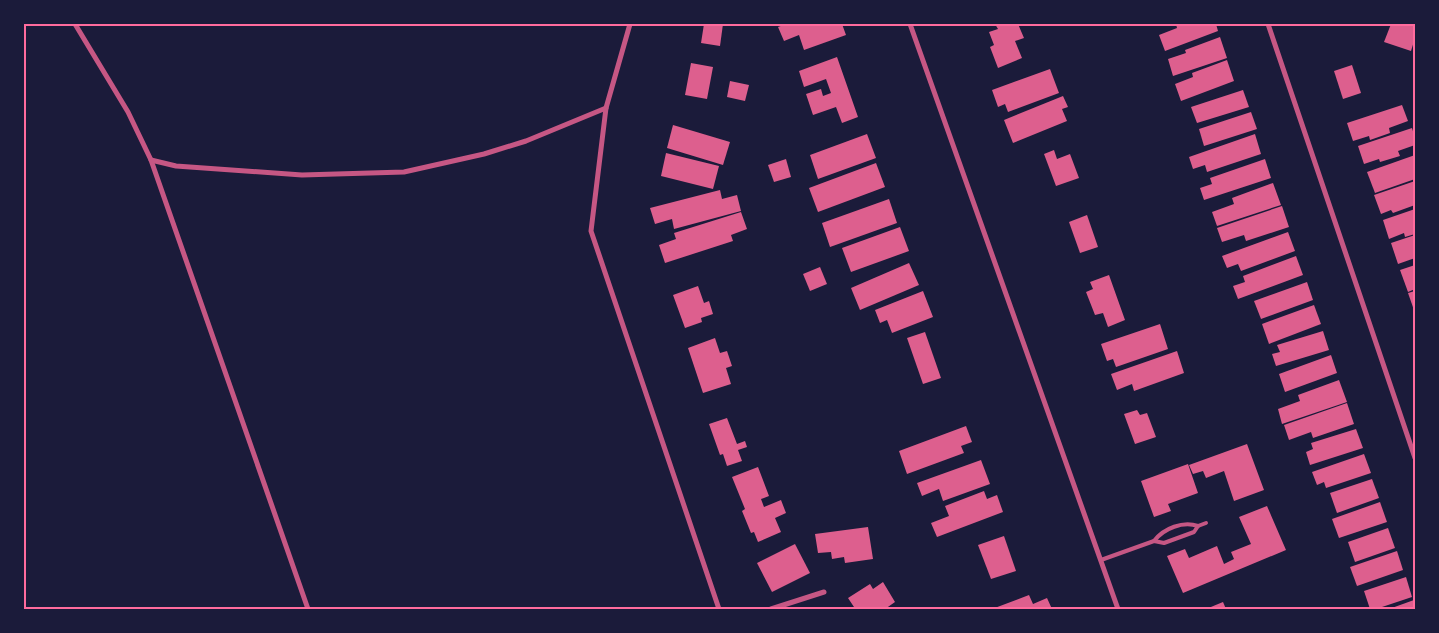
<svg xmlns="http://www.w3.org/2000/svg" width="1439" height="633" font-family="Quicksand,sans-serif">
  <rect width="100%" height="100%" fill="#1b1b3a"/>
  <g fill="#dd5f8e">
    <polygon points="704,24 723,24 720,46 701,43"/>
    <polygon points="786,24 842,24 846,35 804,50 799,35 784,41 778,27"/>
    <polygon points="995,24 1018,24 1024,38 1015,41 1022,58 998,68 990,47 994,45 989,32 998,29"/>
    <polygon points="1176,24 1216,24 1218,31 1165,51 1159,35 1177,28"/>
    <polygon points="1391,24 1415,24 1415,38 1411,51 1384,42"/>
    <polygon points="1220,37 1227,58 1173,76 1168,59 1186,53 1185,50"/>
    <polygon points="837,57 858,117 842,123 836,107 813,115 806,94 821,89 823,96 831,93 826,79 804,87 799,71"/>
    <polygon points="1227,60 1234,81 1181,101 1175,84 1193,77 1192,73"/>
    <polygon points="691,63 713,67 707,99 685,95"/>
    <polygon points="1352,65 1361,93 1343,99 1334,71"/>
    <polygon points="1050,69 1059,93 1008,112 1005,104 998,107 992,90"/>
    <polygon points="730,81 749,85 745,101 727,97"/>
    <polygon points="1243,90 1249,107 1197,123 1191,107"/>
    <polygon points="1063,96 1068,107 1062,109 1067,121 1013,143 1004,120"/>
    <polygon points="1402,105 1408,121 1389,128 1390,133 1370,140 1369,136 1353,141 1347,123"/>
    <polygon points="1251,112 1257,129 1204,146 1199,129"/>
    <polygon points="673,125 730,142 723,165 667,148"/>
    <polygon points="1412,128 1415,138 1415,145 1398,151 1400,156 1380,162 1379,159 1364,164 1358,146"/>
    <polygon points="867,134 876,158 818,179 810,155"/>
    <polygon points="1255,134 1261,154 1207,172 1205,165 1193,169 1189,157"/>
    <polygon points="1054,150 1057,159 1070,154 1079,178 1056,186 1044,154"/>
    <polygon points="666,153 719,166 713,189 661,176"/>
    <polygon points="1415,155 1415,179 1375,193 1367,172"/>
    <polygon points="786,159 791,177 774,182 768,165"/>
    <polygon points="1265,159 1271,178 1204,200 1200,188 1212,184 1210,178"/>
    <polygon points="876,163 885,187 818,212 809,188"/>
    <polygon points="1415,181 1415,205 1393,213 1391,210 1381,214 1374,195"/>
    <polygon points="1273,183 1281,205 1217,226 1212,212 1234,204 1232,198"/>
    <polygon points="720,190 722,199 737,195 741,211 674,229 672,219 655,224 650,208"/>
    <polygon points="889,199 897,223 830,247 822,223"/>
    <polygon points="1282,206 1289,227 1246,241 1244,235 1222,242 1217,228"/>
    <polygon points="1415,209 1415,234 1405,237 1404,233 1389,239 1383,220"/>
    <polygon points="741,212 747,229 731,235 733,241 665,263 659,245 676,239 674,233"/>
    <polygon points="1087,215 1098,247 1080,253 1069,222"/>
    <polygon points="900,227 909,251 851,272 842,248"/>
    <polygon points="1288,232 1295,251 1241,271 1238,264 1227,268 1222,256"/>
    <polygon points="1415,235 1415,258 1398,264 1391,243"/>
    <polygon points="1296,256 1303,275 1238,299 1233,286 1245,282 1243,276"/>
    <polygon points="909,263 919,285 860,310 851,288"/>
    <polygon points="1415,265 1415,289 1408,292 1400,270"/>
    <polygon points="820,267 827,284 810,291 803,274"/>
    <polygon points="1109,275 1125,320 1108,327 1103,313 1095,315 1086,292 1093,289 1090,282"/>
    <polygon points="1307,282 1313,300 1261,319 1254,301"/>
    <polygon points="698,286 704,303 709,301 713,314 701,318 702,322 685,328 673,295"/>
    <polygon points="923,291 933,317 892,333 887,320 880,323 875,310"/>
    <polygon points="1415,291 1415,313 1408,293"/>
    <polygon points="1314,305 1321,324 1269,344 1262,324"/>
    <polygon points="1160,324 1168,349 1116,367 1113,359 1107,361 1101,344"/>
    <polygon points="1323,331 1329,350 1276,366 1272,354 1280,352 1277,345"/>
    <polygon points="925,332 941,378 923,384 907,338"/>
    <polygon points="715,338 720,353 727,351 732,366 726,368 731,384 703,393 688,348"/>
    <polygon points="1177,351 1184,373 1134,391 1132,384 1117,390 1111,374"/>
    <polygon points="1331,355 1337,373 1285,392 1279,374"/>
    <polygon points="1339,380 1347,402 1282,424 1278,409 1300,401 1298,395"/>
    <polygon points="1347,403 1354,424 1313,438 1311,432 1289,440 1284,425"/>
    <polygon points="1137,410 1140,415 1147,413 1156,437 1135,444 1124,414"/>
    <polygon points="727,418 737,444 745,441 747,447 738,450 742,461 727,466 723,454 720,455 709,424"/>
    <polygon points="966,426 972,442 961,446 964,453 907,474 899,451"/>
    <polygon points="1356,429 1363,448 1310,465 1306,452 1313,449 1311,443"/>
    <polygon points="1247,444 1264,490 1234,501 1224,471 1206,478 1203,471 1193,474 1189,465"/>
    <polygon points="1364,454 1371,473 1326,488 1324,482 1317,485 1312,472"/>
    <polygon points="981,460 990,484 943,501 939,489 922,496 917,483"/>
    <polygon points="1188,464 1198,493 1168,504 1171,511 1154,517 1141,481"/>
    <polygon points="758,467 769,496 761,499 764,507 781,500 786,513 775,518 781,532 758,542 754,532 751,533 742,511 745,509 732,477"/>
    <polygon points="1372,479 1379,498 1337,513 1330,493"/>
    <polygon points="984,491 987,499 997,495 1003,512 937,537 931,523 949,516 945,506"/>
    <polygon points="1380,502 1387,522 1339,538 1332,519"/>
    <polygon points="1267,506 1286,550 1183,593 1167,556 1185,549 1189,558 1217,546 1224,564 1234,559 1231,552 1251,544 1239,517"/>
    <polygon points="868,527 873,559 845,563 844,557 832,559 831,552 818,553 815,534"/>
    <polygon points="1388,528 1395,548 1355,562 1348,542"/>
    <polygon points="1004,536 1016,571 991,579 978,545"/>
    <polygon points="795,544 810,573 772,592 757,563"/>
    <polygon points="1397,551 1403,570 1357,586 1350,567"/>
    <polygon points="1406,577 1412,597 1376,609 1370,609 1364,591"/>
    <polygon points="883,582 895,602 885,609 851,609 854,607 848,598 870,584 873,589"/>
    <polygon points="1029,595 1033,604 1047,598 1052,609 992,609"/>
    <polygon points="1414,600 1415,609 1389,609"/>
    <polygon points="1223,602 1226,609 1206,609"/>
  </g>
  <g fill="none" stroke-linecap="round" stroke-linejoin="round">
    <g stroke="#c65784" stroke-width="4">
      <path d="M1154,541C1164,528 1183,521 1198,526"/>
      <polyline points="1101,560 1154,541 1164,543 1194,532 1198,526 1206,523"/>
    </g>
    <g stroke="#c65784" stroke-width="5">
      <polyline points="75,24 128,112 151,160 308,609"/>
      <polyline points="630,24 606,108 591,231 719,609"/>
      <polyline points="910,24 1118,609"/>
      <polyline points="1268,24 1415,458"/>
      <polyline points="151,160 176,166 302,175 404,172 484,154 526,141 606,108"/>
      <polyline points="771,609 824,592"/>
    </g>
  </g>
  <rect width="1439" height="633" fill="none" stroke="#1b1b3a" stroke-width="50"/>
  <rect x="25" y="25" width="1389" height="583" fill="none" stroke="#ff6b9d" stroke-width="2"/>
</svg>
